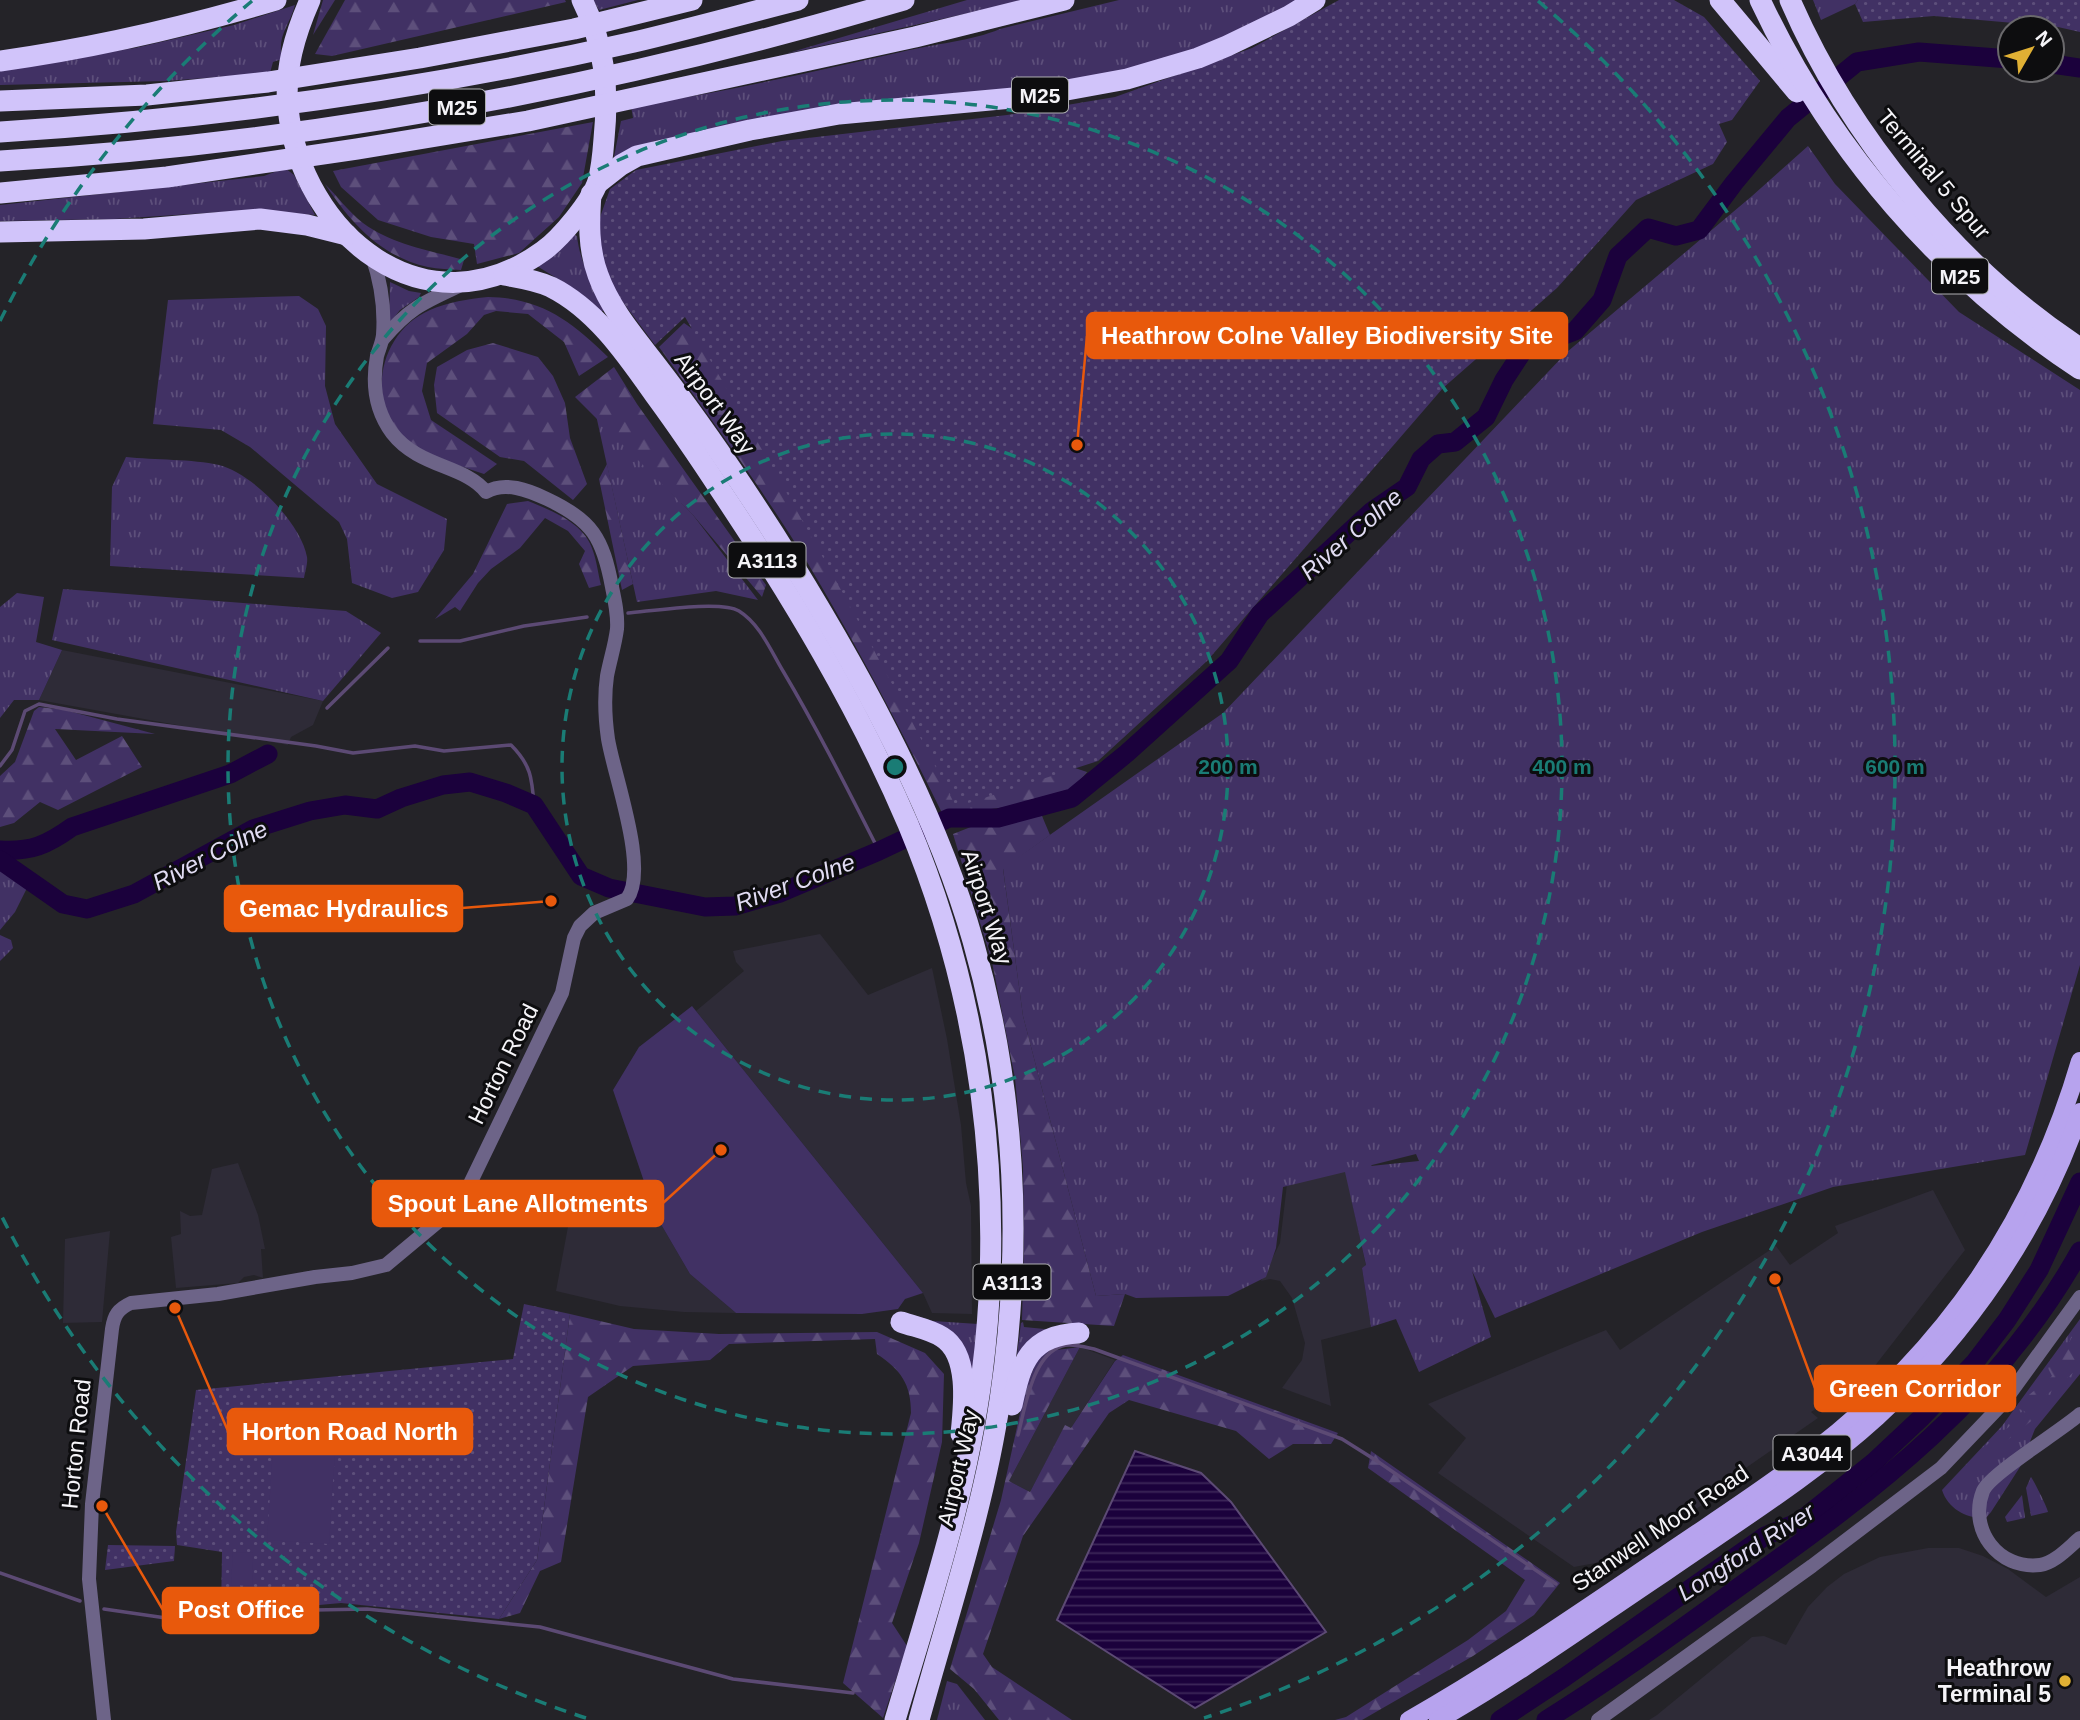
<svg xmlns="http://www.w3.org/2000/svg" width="2080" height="1720" font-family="Arial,sans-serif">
  <defs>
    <pattern id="grass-tufts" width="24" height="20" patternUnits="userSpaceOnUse" patternTransform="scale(1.75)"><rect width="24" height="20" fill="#413164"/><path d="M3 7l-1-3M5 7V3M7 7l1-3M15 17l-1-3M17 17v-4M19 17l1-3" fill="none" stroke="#5d4f7b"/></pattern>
    <pattern id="forest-firs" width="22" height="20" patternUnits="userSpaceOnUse" patternTransform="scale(1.75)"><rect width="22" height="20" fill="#413164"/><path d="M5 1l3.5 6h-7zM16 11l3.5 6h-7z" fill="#5d4f7b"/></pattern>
    <pattern id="park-dots" width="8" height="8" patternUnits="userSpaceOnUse" patternTransform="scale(1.75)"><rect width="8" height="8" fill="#413164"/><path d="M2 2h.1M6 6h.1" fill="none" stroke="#5d4f7b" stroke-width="1.8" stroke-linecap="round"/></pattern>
    <pattern id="water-rules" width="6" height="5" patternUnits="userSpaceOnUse" patternTransform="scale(1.75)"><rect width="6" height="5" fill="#1b013c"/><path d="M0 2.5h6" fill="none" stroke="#3d2759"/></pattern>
  </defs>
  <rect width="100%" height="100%" fill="#242328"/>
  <g fill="#2e2b37">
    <polygon points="62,650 323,701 313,725 291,737 288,745 39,700"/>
    <polygon points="820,934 868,995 932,968 947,1039 961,1125 966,1183 971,1206 972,1314 932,1313 923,1293 696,1011 744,971 736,962 733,951"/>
    <polygon points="238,1163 258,1215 265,1249 261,1249 263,1278 254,1275 244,1277 238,1283 176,1288 171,1237 181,1234 180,1211 190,1216 202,1215 212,1169"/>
    <polygon points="1345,1169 1366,1266 1362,1268 1371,1327 1321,1340 1331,1406 1282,1388 1302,1360 1305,1343 1292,1298 1280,1281 1270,1279 1261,1281 1280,1243 1287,1184"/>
    <polygon points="1933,1190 1965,1250 1867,1376 1811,1412 1818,1418 1714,1490 1717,1495 1622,1558 1574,1567 1438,1473 1466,1438 1428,1404 1606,1330 1620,1350 1776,1246 1790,1265 1838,1233 1835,1226"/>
    <polygon points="573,1200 655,1214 690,1274 736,1313 684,1312 620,1306 556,1291"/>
    <polygon points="110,1231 102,1322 63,1323 65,1239"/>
    <polygon points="1080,1347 1115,1360 1071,1428 1065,1426 1030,1492 1009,1481"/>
    <polygon points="1928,1548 1959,1548 1983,1556 2008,1569 2046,1597 2080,1577 2080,1720 1649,1720 1657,1715 1752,1637 1764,1636 1786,1645 1808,1607 1827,1587 1844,1574 1880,1557"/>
  </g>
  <g fill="url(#grass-tufts)" fill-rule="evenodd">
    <polygon points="593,0 638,0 599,10"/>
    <polygon points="967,0 1027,0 785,54"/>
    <path d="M1119,0H1302L1214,43L1121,73L1009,90L812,110L654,141L614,157L621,121L633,118L631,106C722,93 812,72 901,52C933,44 972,41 1000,29Z"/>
    <polygon points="1813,0 1858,0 1855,4 1821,20"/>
    <path d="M295,5C289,27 277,35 282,59L273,62L270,73L166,81L0,85V69L135,48L234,25Z"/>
    <path d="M1808,146L1835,184L1959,312L2080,390V965L2025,1155L1833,1187L1702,1232L1495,1318L1472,1271L1491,1337L1419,1372L1396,1319L1371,1327L1362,1268L1366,1265L1345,1172L1283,1187L1276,1248L1266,1277L1228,1296L1136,1298L1125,1294L1096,1296L1023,1016L1003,868L1223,713L1567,352L1752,196ZM1416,1154L1419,1161L1371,1166L1372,1165Z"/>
    <polygon points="285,168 294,175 315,215 252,210 114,219 0,221 0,205 264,176"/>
    <path d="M573,234L577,236C580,263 593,285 606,308L601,312L574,289L537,266L557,252Z"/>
    <polygon points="390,282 409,291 421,293 419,297 400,310 389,324"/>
    <polygon points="299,296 318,309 326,326 325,386 335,424 377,484 447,519 444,550 418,592 392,598 352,583 347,539 339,522 250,447 221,430 153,424 168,300"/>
    <polygon points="596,415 693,515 758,600 716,591 637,602"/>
    <path d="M126,457C154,460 193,459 219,465C252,473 301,523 307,557C308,563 305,572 304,578L110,566L112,487Z"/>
    <polygon points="63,589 346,611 381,633 323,701 52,640"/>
    <polygon points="17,593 44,597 36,642 62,650 39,700 14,700 0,718 0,607"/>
    <polygon points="0,870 30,882 15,912 0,930"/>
    <polygon points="0,935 11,940 13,948 0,961"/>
    <polygon points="913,1315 933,1321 978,1324 975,1380 912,1319"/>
    <path d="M2080,1319V1374L2035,1429L2020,1467L1991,1512L1986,1518C1967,1519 1948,1509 1942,1490L2002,1426Z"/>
    <polygon points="1023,1322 1024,1327 1065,1331 1014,1378 1021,1323"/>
    <path d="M2031,1477C2034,1481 2047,1507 2048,1512L2031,1516L2026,1488Z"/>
    <polygon points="2022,1495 2025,1518 2007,1522 2005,1517"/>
    <polygon points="947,1681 957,1684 985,1720 937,1720"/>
  </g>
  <g fill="url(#forest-firs)">
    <polygon points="323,0 335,0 313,35"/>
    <polygon points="345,0 565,0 566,2 332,56 315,54"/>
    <polygon points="593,122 582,183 559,217 519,253 477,264 474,244 431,237 378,220 341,187 333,171"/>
    <path d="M325,184C337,196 349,212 363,223C393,245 429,250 464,260L461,270C450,269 438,269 428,267C381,257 350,222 325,184Z"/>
    <path d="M488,297C541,298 571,321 608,357L579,376L564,342L528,314L496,311L484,315L467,334L427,363L422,391L431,420L497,464L484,474C458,465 432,459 410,442C363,407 378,332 430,310C448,302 468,299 488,297Z"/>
    <path d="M684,323L716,345L1066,765L1087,772L1071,791L1007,807L943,815C901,729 856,644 807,562C762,488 710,418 659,347Z"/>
    <polygon points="493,343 538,357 553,376 565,403 570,438 587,484 573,500 524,461 500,457 437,413 434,385 437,367 467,350"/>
    <polygon points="614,367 637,404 766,585 762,597 693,515 575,397"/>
    <polygon points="607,464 633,584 622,590 599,479"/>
    <path d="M528,501C552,511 585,523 593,551C597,562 598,574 601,585L589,588L579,564L585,551L568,531L545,518L520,548L491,569L478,583L460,611L455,607L435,619L473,574L507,504Z"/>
    <polygon points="39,707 65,710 155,734 55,729 76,760 122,736 142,767 58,810 40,802 14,823 0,827 0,776 15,762 34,711"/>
    <polygon points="1042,816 1050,835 1003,869 1023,1016 1096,1296 1125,1294 1114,1326 1022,1320 1024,1241 1023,1167 1015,1078 992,962 953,834 981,823"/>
    <path d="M570,1314L634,1329L719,1334L877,1332L925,1353L944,1374L942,1442L919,1543L892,1623L907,1646L883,1718L843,1683L911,1413C911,1384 901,1370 877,1354L875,1339L729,1344L710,1360L633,1366L588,1397L561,1562L540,1571L520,1613L499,1619L537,1560Z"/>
    <path d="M2080,1327V1367L2044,1397L2042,1411L2035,1418L2004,1443H1998L1981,1454L1983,1448L2026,1413L2023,1410L2017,1409L2018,1404L2052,1376L2048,1368C2053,1359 2062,1355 2067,1346C2072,1338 2073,1333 2080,1327Z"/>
    <polygon points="1080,1347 1009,1481 1030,1492 1065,1425 1071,1428 1115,1361 1123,1355 1338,1433 1331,1444 1293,1444 1269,1459 1236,1431 1129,1400 1109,1413 1023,1536 983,1654 992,1667 1072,1720 999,1720 974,1689 950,1669 1001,1500 1026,1386 1041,1352"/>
    <polygon points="1371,1451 1560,1583 1534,1615 1473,1656 1362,1720 1335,1720 1346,1717 1468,1640 1506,1611 1525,1580 1368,1468"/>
  </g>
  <g fill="url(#park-dots)">
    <path d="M1339,0H1674L1704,17L1760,81L1732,120L1719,124L1727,142L1713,164L1636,200L1557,288L1443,388L1207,661L1098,761L956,807C872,640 779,478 685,317L655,345L604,277L598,223L610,189L636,170L782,141L1007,115L1115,97L1252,48Z"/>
    <polygon points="1858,0 2080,0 2080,32 2058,27 1934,16 1863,22 1855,4"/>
    <polygon points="524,1304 570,1314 537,1560 499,1619 341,1603 221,1614 222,1552 177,1545 176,1532 196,1390 513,1359"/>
    <polygon points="108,1545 175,1546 174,1561 105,1570"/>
  </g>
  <g fill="#413164">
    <polygon points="692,1006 923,1293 905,1299 898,1309 862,1314 736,1313 690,1274 655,1214 613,1090 639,1047"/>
    <polygon points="273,1449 335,1453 329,1544 267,1540"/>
    <polygon points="233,1552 253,1553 252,1586 231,1585"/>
  </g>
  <polygon fill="url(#water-rules)" stroke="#5c4a74" stroke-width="2" points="1135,1451 1201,1473 1231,1502 1326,1632 1195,1708 1057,1620"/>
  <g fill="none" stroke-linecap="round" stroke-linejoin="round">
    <g stroke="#5c4a74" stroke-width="3.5">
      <path d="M628,613C652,611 721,600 739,611C760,624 771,651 783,671C818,730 848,790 879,851"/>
      <polyline points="420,641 460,641 524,626 587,617"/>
      <polyline points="327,708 388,648"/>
      <path d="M0,766L12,750L25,711L39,704L117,719L316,746L353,753L415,746L444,751L511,745C531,765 532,778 534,805"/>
      <path d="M1018,1435C1025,1409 1032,1355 1062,1346C1072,1343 1084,1347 1094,1349L1342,1439L1377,1461L1556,1584"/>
      <polyline points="0,1573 80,1601"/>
      <polyline points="104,1609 235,1628 273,1616 314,1610 367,1609 540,1627 733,1679 853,1693"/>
    </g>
    <g stroke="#1b013c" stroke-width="19">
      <polyline points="2052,64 2080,68"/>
      <path d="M0,850C31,852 47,845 72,827L230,774L268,754"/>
      <polyline points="0,860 63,904 87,909 134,894 253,829 310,811 345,805 377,809 401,798 443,785 470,782 506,793 534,805 581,876 609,888 705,907 735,906 780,893 879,851 949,818 998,818 1072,798 1127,753 1229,661 1260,614 1372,511 1407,487 1421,459 1438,444 1455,442 1486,417 1504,380 1523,351 1575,331 1602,300 1618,256 1648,228 1676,236 1699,230 1734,183 1788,118 1857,62 1919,52 2010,59"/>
      <polyline points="1500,1720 1565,1677 1765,1536 1799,1522 1874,1462 1922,1417 1975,1362 2007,1320 2039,1270 2080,1182"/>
      <path d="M1546,1720C1614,1678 1678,1631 1743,1584C1878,1488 1997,1399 2080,1251"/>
    </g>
    <g stroke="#6d6488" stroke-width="14">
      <path d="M383,339C411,306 425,302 463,284"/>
      <path d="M2080,1414C2061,1431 1990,1474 1983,1491C1968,1529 1998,1570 2040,1565C2055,1563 2069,1547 2080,1538"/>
      <path d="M104,1720L89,1579L92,1504L112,1329C114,1315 118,1309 131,1303L218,1294L315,1277L352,1273L386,1265L452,1210L466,1192L562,993L574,938L580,926L594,913L627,899C649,869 614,776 608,739C605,718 604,697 607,676C610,660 615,645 617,629C618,615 615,601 612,587C603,538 592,520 547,499C528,490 505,481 486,492C465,465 419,468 392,433C375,410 372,383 377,356C379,349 382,343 383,335C385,307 381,282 372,256"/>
      <polyline points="1598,1720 1812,1566 1941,1468 2004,1402 2080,1297"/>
    </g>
    <g stroke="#b7a3ee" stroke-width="18">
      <path d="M1409,1720C1497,1670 1579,1613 1662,1557C1713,1522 1765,1489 1814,1451C1946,1349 2033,1221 2080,1061"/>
      <path d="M1438,1720C1516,1676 1589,1623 1664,1573C1736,1523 1812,1476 1877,1417C1967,1334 2041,1228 2080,1112"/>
    </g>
    <g stroke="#d1c4fa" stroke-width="21">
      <path d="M310,0C295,34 284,70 288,108C301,235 426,336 543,251C560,239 592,201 598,181C602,167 603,153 604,139C609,89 605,45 582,0"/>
      <polyline points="1720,0 1797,92"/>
      <path d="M1760,0C1831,151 1941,277 2080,369"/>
      <path d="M1790,0C1848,134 1957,268 2080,348"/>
      <path d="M0,61C94,48 185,27 276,0"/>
      <polyline points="0,101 147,95 268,82 420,58 574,29 692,0"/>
      <path d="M0,132C213,119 426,89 634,42C689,29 743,14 798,0"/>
      <path d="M0,161C307,144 610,87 904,0"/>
      <polyline points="598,183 621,165 637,156 750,130 839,114 1034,96 1127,79 1198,58 1227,46 1289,16 1315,0"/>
      <polyline points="0,193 167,177 357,149 528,121 915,37 1064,0"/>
      <path d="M591,194C589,222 588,248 598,275C612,314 642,345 666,378C704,428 740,481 774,534C851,656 934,803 973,941C1016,1091 1023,1247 1000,1400C984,1508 948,1614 919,1720"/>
      <polyline points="0,232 144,229 260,219 307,225 347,235"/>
      <path d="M504,275C520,278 536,280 551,287C597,310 628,357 657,398C679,428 700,459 721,491C792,597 858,707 908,824C980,996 1006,1188 982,1374C967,1492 929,1606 895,1720"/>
      <path d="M901,1322C915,1327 929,1329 942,1337C970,1354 964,1406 961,1434"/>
      <path d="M1012,1405C1021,1363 1029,1335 1079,1333"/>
    </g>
  </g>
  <g fill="none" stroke="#1a7c75" stroke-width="3.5" stroke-dasharray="12 9">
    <circle cx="895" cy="767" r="333"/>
    <circle cx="895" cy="767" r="667"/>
    <path d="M586 1718A1000 1000 0 0 1 0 1213M0 321A1000 1000 0 0 1 252 1M1538 1A1000 1000 0 0 1 1204 1718"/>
  </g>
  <circle fill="#e0b034" stroke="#0d0d0f" stroke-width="2.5" cx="2065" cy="1681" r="7"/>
  <g text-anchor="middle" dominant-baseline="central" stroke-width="6" stroke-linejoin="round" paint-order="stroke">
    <g fill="#0d0d0f" stroke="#afafb2" stroke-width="2">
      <rect x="1012" y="77.5" width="56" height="35" rx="5"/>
      <rect x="429" y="89.5" width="56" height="35" rx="5"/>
      <rect x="1932" y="258.5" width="56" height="35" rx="5"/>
      <rect x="728.5" y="542.5" width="77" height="35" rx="5"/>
      <rect x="973.5" y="1264.5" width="77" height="35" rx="5"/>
      <rect x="1773.5" y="1435.5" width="77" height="35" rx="5"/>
    </g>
    <g font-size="21" font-weight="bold" fill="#f5f4f8">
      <text x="1040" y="95">M25</text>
      <text x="457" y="107">M25</text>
      <text x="1960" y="276">M25</text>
      <text x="767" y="560">A3113</text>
      <text x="1012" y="1282">A3113</text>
      <text x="1812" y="1453">A3044</text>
    </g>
    <g font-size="23" fill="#f5f4f8" stroke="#0d0d0f">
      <text transform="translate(1934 174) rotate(50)">Terminal 5 Spur</text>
      <text transform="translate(715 403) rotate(54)">Airport Way</text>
      <text transform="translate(987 907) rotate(72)">Airport Way</text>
      <text transform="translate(503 1064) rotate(-64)">Horton Road</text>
      <text transform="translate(76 1444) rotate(-84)">Horton Road</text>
      <text transform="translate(958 1468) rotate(-77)">Airport Way</text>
      <text transform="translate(1660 1528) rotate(-34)">Stanwell Moor Road</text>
    </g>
    <g font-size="23" font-weight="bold" fill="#f5f4f8" stroke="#0d0d0f" text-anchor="end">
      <text x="2051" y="1668">Heathrow<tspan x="2051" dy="26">Terminal 5</tspan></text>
    </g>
    <g font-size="24" font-style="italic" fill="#e1dcf3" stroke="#0d0d0f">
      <text transform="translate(1351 534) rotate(-41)">River Colne</text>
      <text transform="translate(210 855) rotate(-27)">River Colne</text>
      <text transform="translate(795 882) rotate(-20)">River Colne</text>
      <text transform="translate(1746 1552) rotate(-33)">Longford River</text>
    </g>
  </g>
  <circle cx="895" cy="767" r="10" fill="#1a7c75" stroke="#0d0d0f" stroke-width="3.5"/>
  <g font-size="21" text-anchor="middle" font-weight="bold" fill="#1a7c75" stroke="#0d0d0f" stroke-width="6" stroke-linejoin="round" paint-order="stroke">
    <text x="1228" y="774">200 m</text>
    <text x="1562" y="774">400 m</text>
    <text x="1895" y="774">600 m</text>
  </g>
  <path fill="none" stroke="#e8590c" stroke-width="2.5" d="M1077 445L1087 336M551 901L462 908M721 1150L663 1203M1775 1279L1815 1388M175 1308L228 1431M102 1506L163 1610"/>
  <g fill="#e8590c" stroke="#0d0d0f" stroke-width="2.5">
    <circle cx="1077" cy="445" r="7"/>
    <circle cx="551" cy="901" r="7"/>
    <circle cx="721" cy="1150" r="7"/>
    <circle cx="1775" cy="1279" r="7"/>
    <circle cx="175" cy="1308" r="7"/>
    <circle cx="102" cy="1506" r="7"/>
  </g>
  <g fill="#e8590c" stroke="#e8590c" stroke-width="2.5">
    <rect x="1087" y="313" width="480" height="45" rx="7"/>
    <rect x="225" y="886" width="237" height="45" rx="7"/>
    <rect x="373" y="1181" width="290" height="45" rx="7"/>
    <rect x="1815" y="1366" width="200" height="45" rx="7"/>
    <rect x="228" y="1409" width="244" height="45" rx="7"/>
    <rect x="163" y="1588" width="155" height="45" rx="7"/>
  </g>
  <g font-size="24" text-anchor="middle" font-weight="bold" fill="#fff">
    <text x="1327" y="344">Heathrow Colne Valley Biodiversity Site</text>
    <text x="344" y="917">Gemac Hydraulics</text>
    <text x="518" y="1212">Spout Lane Allotments</text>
    <text x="1915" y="1397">Green Corridor</text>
    <text x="350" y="1440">Horton Road North</text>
    <text x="241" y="1618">Post Office</text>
  </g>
  <g transform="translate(2031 49) rotate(51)"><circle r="33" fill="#0d0d0f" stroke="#6a696c" stroke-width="2"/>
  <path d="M0-5L12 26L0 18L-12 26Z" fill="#e0b034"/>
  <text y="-10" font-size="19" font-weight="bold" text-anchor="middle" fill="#f5f4f8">N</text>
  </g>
</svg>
